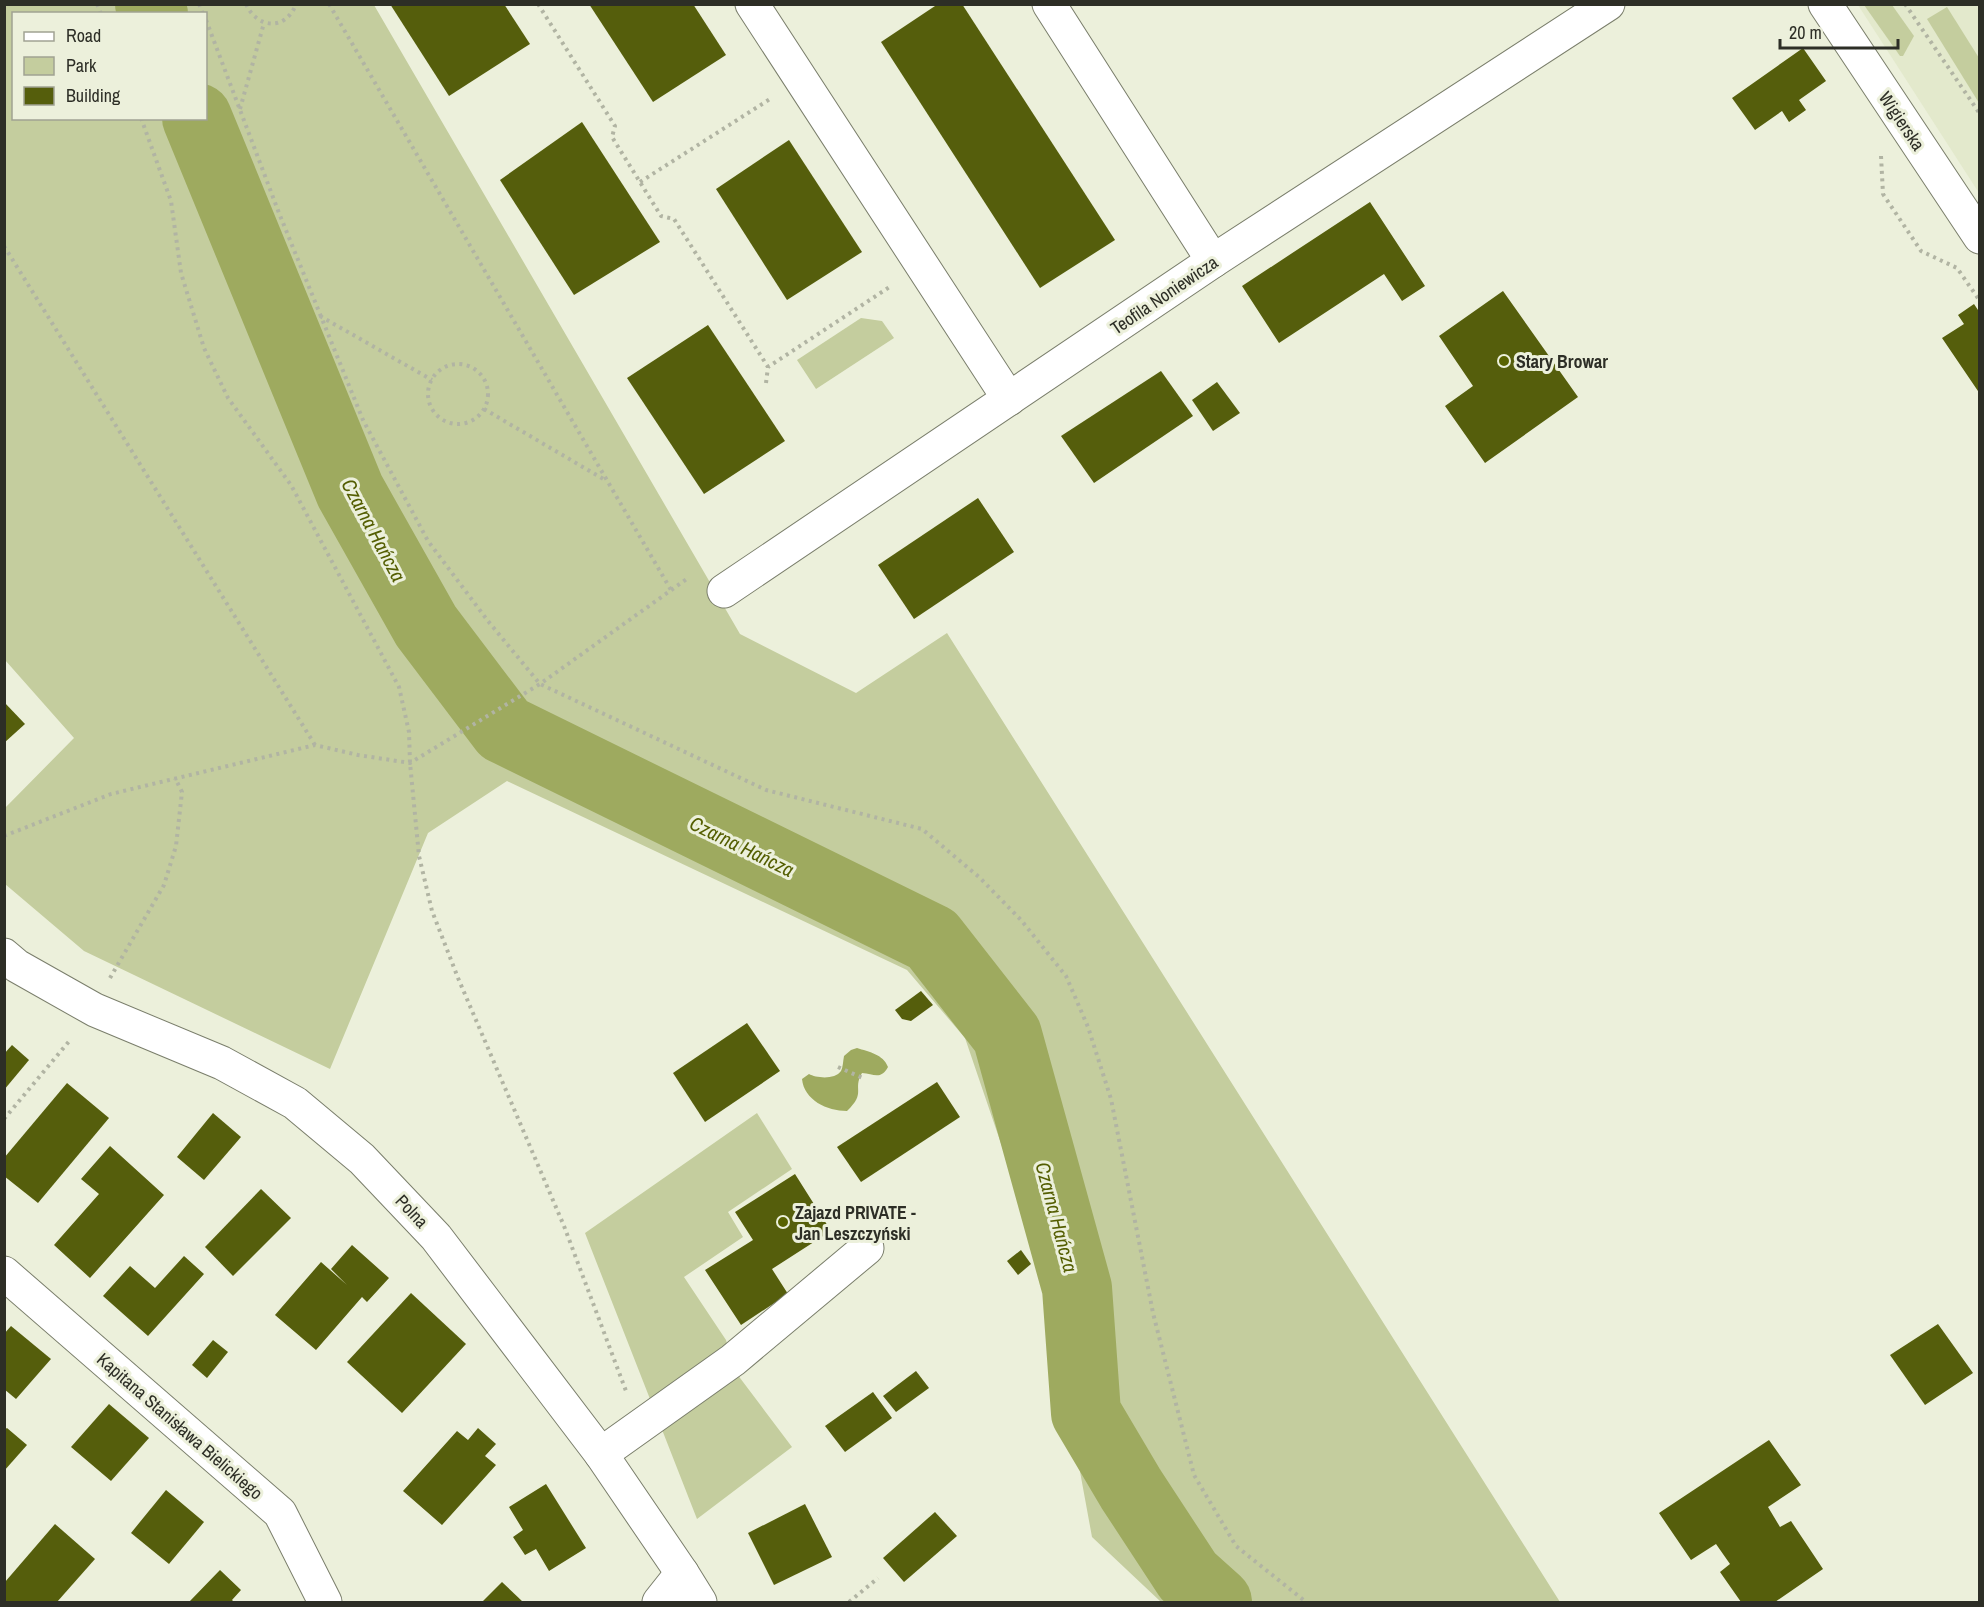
<svg xmlns="http://www.w3.org/2000/svg" width="1984" height="1607" font-family="'Archivo Narrow',sans-serif">
  <rect width="100%" height="100%" fill="#ecf0db"/>
  <polygon fill="#e3e9cc" points="1858,5 1979,5 1979,193"/>
  <g fill="#c4cd9e" fill-rule="evenodd">
    <path d="M5,5H374L740,634L856,693L947,633L1560,1602H1161L1092,1537L1042,1264L965,1038L907,970L507,781L428,833L330,1069L84,951L5,884L4,809L74,738L5,660ZM14,14H206V118H14Z"/>
    <polygon points="1864,5 1892,5 1914,36 1903,56 1900,56"/>
    <polygon points="1947,7 1979,58 1979,103 1927,19"/>
    <polygon points="861,318 882,321 894,338 816,389 797,360"/>
    <polygon points="757,1113 792,1169 728,1212 743,1237 684,1277 726,1340 734,1370 792,1447 697,1519 585,1233"/>
  </g>
  <path fill="#9eaa5f" d="M857,1048C869,1052 883,1054 888,1067C881,1080 874,1074 862,1073C852,1090 867,1092 847,1111C827,1111 804,1100 802,1079L809,1074C816,1078 835,1080 841,1071C843,1067 843,1061 844,1056L851,1050Z"/>
  <g fill="none" stroke-linecap="round" stroke-linejoin="round">
    <g stroke="#9eaa5f" stroke-width="70">
      <polyline points="150,4 153,14"/>
      <polyline points="197,118 350,491 426,626 504,729 932,939 1007,1035 1077,1288 1086,1413 1131,1489 1188,1576 1217,1602"/>
    </g>
  </g>
  <g fill="#555e0c">
    <polygon points="390,4 504,4 530,44 449,96"/>
    <polygon points="589,4 693,4 726,55 653,102"/>
    <polygon points="938,4 962,4 1115,240 1040,288 881,42"/>
    <polygon points="1803,48 1826,81 1799,100 1806,110 1789,122 1782,111 1755,130 1732,98"/>
    <polygon points="582,122 660,242 574,295 500,180"/>
    <polygon points="789,140 862,252 787,300 716,189"/>
    <polygon points="1370,202 1425,286 1402,301 1384,274 1279,343 1242,286"/>
    <polygon points="1503,291 1578,397 1485,463 1445,406 1473,386 1439,336"/>
    <polygon points="1974,304 1980,313 1980,394 1942,338 1964,324 1958,315"/>
    <polygon points="708,325 785,441 704,494 627,378"/>
    <polygon points="1161,371 1193,416 1094,483 1061,436"/>
    <polygon points="1217,382 1240,413 1213,431 1192,400"/>
    <polygon points="978,498 1014,552 914,619 878,565"/>
    <polygon points="4,702 25,724 4,743"/>
    <polygon points="921,991 933,1005 911,1021 902,1019 895,1010"/>
    <polygon points="747,1023 780,1071 705,1122 673,1073"/>
    <polygon points="12,1045 29,1060 4,1090 4,1054"/>
    <polygon points="937,1082 960,1117 861,1182 837,1147"/>
    <polygon points="67,1083 109,1118 38,1203 4,1176 4,1158"/>
    <polygon points="213,1113 241,1137 204,1180 177,1157"/>
    <polygon points="110,1146 164,1195 90,1278 54,1245 99,1194 81,1179"/>
    <polygon points="795,1174 831,1231 772,1269 788,1294 741,1325 705,1270 753,1240 735,1212"/>
    <polygon points="261,1189 291,1218 233,1276 205,1247"/>
    <polygon points="352,1245 389,1278 367,1302 362,1297 316,1350 275,1315 321,1262 347,1285 331,1269"/>
    <polygon points="1021,1250 1031,1264 1018,1275 1007,1261"/>
    <polygon points="184,1256 204,1274 148,1336 103,1296 130,1266 155,1288"/>
    <polygon points="411,1293 466,1344 402,1413 347,1362"/>
    <polygon points="1938,1324 1973,1373 1925,1405 1890,1355"/>
    <polygon points="11,1326 51,1359 16,1399 4,1389 4,1334"/>
    <polygon points="213,1340 228,1352 207,1378 192,1365"/>
    <polygon points="916,1371 929,1388 896,1412 883,1396"/>
    <polygon points="873,1392 892,1418 845,1452 825,1426"/>
    <polygon points="109,1404 149,1438 111,1481 71,1447"/>
    <polygon points="7,1428 27,1445 4,1471 4,1430"/>
    <polygon points="478,1428 496,1444 485,1456 496,1465 442,1525 403,1491 457,1431 468,1440"/>
    <polygon points="1769,1440 1801,1485 1768,1507 1780,1527 1791,1521 1823,1569 1775,1602 1741,1602 1720,1572 1730,1564 1716,1544 1691,1560 1659,1513"/>
    <polygon points="546,1484 586,1548 549,1571 536,1549 525,1555 513,1537 523,1530 509,1507"/>
    <polygon points="166,1490 204,1522 169,1564 131,1533"/>
    <polygon points="805,1504 832,1557 774,1585 748,1533"/>
    <polygon points="935,1512 957,1536 904,1582 883,1558"/>
    <polygon points="55,1524 95,1559 57,1602 5,1602 5,1582"/>
    <polygon points="220,1570 241,1590 232,1600 234,1602 189,1602"/>
    <polygon points="502,1582 523,1602 482,1602"/>
  </g>
  <g fill="none" stroke-linecap="round" stroke-linejoin="round">
    <defs>
      <g id="minor">
        <polyline points="752,4 1009,399"/>
        <polyline points="1049,4 1213,261"/>
        <polyline points="724,591 1213,261 1608,4"/>
        <polyline points="4,955 17,966 95,1010 222,1063 295,1103 362,1159 436,1237 601,1454 682,1573 700,1602"/>
        <polyline points="4,1273 280,1513 325,1602"/>
        <polyline points="601,1454 733,1360 867,1248"/>
        <polyline points="659,1602 682,1573"/>
      </g>
      <polyline id="major" points="1825,4 1980,237"/>
    </defs>
    <use href="#minor" stroke="#7a7e6b" stroke-width="35"/>
    <use href="#major" stroke="#7a7e6b" stroke-width="35"/>
    <g stroke="#b1b4a3" stroke-width="4" stroke-dasharray="3 4.5" stroke-linecap="butt">
      <polyline points="97,4 101,14"/>
      <polyline points="199,4 203,14"/>
      <path d="M246,4C257,29 286,31 296,4"/>
      <polyline points="329,4 671,590"/>
      <polyline points="538,4 615,126 612,137 661,216 674,219 768,367"/>
      <polyline points="1905,4 1980,114"/>
      <polyline points="206,20 279,213 363,420 428,541 488,621 540,684 766,790 922,829 979,877 1021,920 1066,976 1088,1027 1111,1099 1153,1313 1194,1475 1236,1546 1306,1602"/>
      <polyline points="240,109 264,23"/>
      <polyline points="141,118 171,201 181,273 204,348 228,398 291,485 399,687 409,732 410,763 419,856 432,911 458,978 564,1226 626,1391"/>
      <polyline points="1881,156 1883,194 1921,251 1957,268 1980,301"/>
      <polyline points="640,182 770,99"/>
      <polyline points="4,246 315,745"/>
      <polyline points="320,316 432,380"/>
      <circle cx="458" cy="394" r="30"/>
      <polyline points="766,383 768,367 891,286"/>
      <polyline points="484,409 605,480"/>
      <polyline points="4,836 111,794 315,745 358,755 410,763 540,684 688,578"/>
      <polyline points="110,978 164,885 176,846 182,792 175,778"/>
      <polyline points="838,1067 865,1079"/>
      <polyline points="4,1119 71,1039"/>
      <polyline points="849,1602 878,1578"/>
    </g>
    <use href="#minor" stroke="#fff" stroke-width="33"/>
    <use href="#major" stroke="#fff" stroke-width="33"/>
  </g>
  <g fill="#586200" stroke="#ecf0db" stroke-width="2">
    <circle cx="1504" cy="361" r="6"/>
    <circle cx="783" cy="1222" r="6"/>
  </g>
  <g text-anchor="middle" dominant-baseline="central" stroke-width="6" stroke-linejoin="round" paint-order="stroke">
    <g font-size="18" fill="#2d2e26" stroke="#ecf0db">
      <text transform="translate(1902 121) rotate(56)">Wigierska</text>
      <text transform="translate(1164 295) rotate(-34)">Teofila Noniewicza</text>
      <text transform="translate(412 1211) rotate(47)">Polna</text>
      <text transform="translate(180 1426) rotate(41)">Kapitana Stanisława Bielickiego</text>
    </g>
    <g font-size="18" font-weight="bold" fill="#2d2e26" stroke="#ecf0db" text-anchor="start">
      <text x="1516" y="361">Stary Browar</text>
      <text x="795" y="1212">Zajazd PRIVATE -<tspan x="795" dy="21">Jan Leszczyński</tspan></text>
    </g>
    <g font-size="20" font-style="italic" fill="#545e02" stroke="#ecf0db">
      <text transform="translate(374 530) rotate(62)">Czarna Hańcza</text>
      <text transform="translate(742 846) rotate(26)">Czarna Hańcza</text>
      <text transform="translate(1057 1217) rotate(75)">Czarna Hańcza</text>
    </g>
  </g>
  <rect width="1984" height="1607" fill="none" stroke="#2d2e26" stroke-width="12"/>
  <rect x="12" y="12" width="195" height="108" fill="#ecf0db" stroke="#a0a293" stroke-width="1.5"/>
  <rect x="24" y="32" width="30" height="9" fill="#ffffff" stroke="#a0a293" stroke-width="1.5"/>
  <text x="66" y="42" font-size="18" fill="#2d2e26">Road</text>
  <rect x="24" y="57" width="30" height="18" fill="#c4cd9e" stroke="#a0a293" stroke-width="1.5"/>
  <text x="66" y="72" font-size="18" fill="#2d2e26">Park</text>
  <rect x="24" y="87" width="30" height="18" fill="#555e0c" stroke="#a0a293" stroke-width="1.5"/>
  <text x="66" y="102" font-size="18" fill="#2d2e26">Building</text>
  <path d="M1780 39v9h118v-9" fill="none" stroke="#2d2e26" stroke-width="3"/>
  <text x="1789" y="39" font-size="18" fill="#2d2e26" stroke="#ecf0db" stroke-width="4.5" paint-order="stroke">20 m</text>
</svg>
